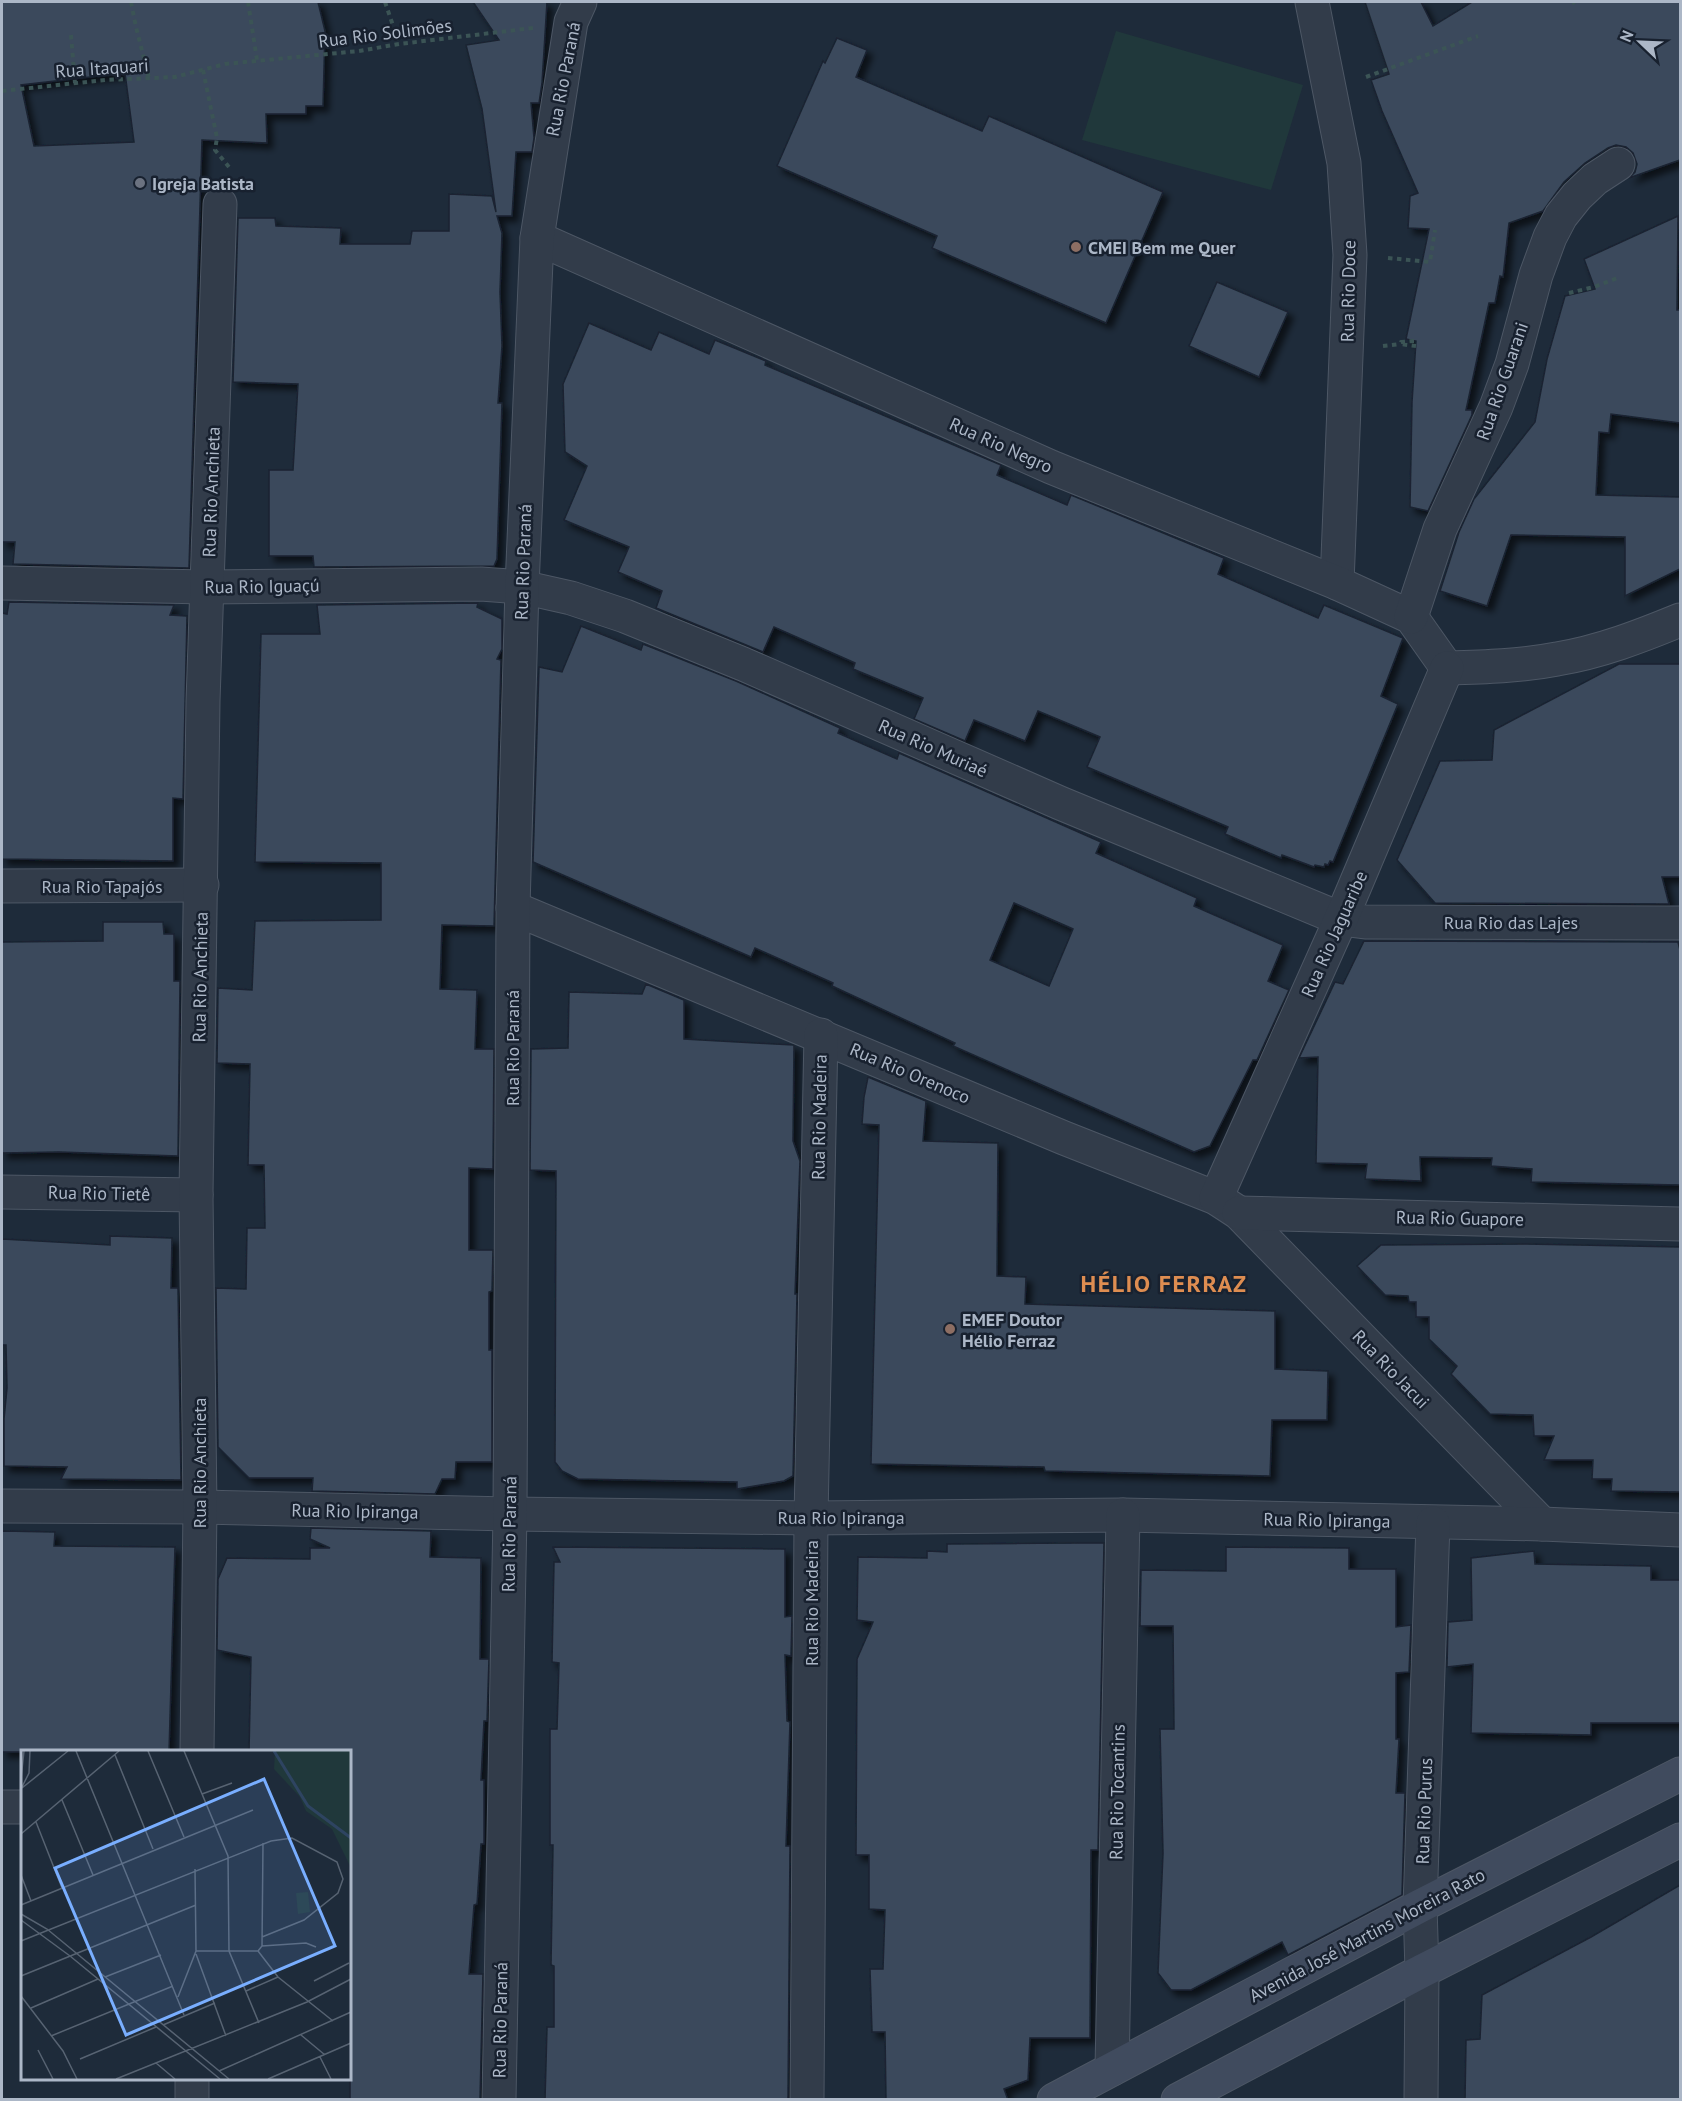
<svg xmlns="http://www.w3.org/2000/svg" width="1682" height="2101" font-family="'PT Sans',sans-serif">
  <defs>
    <filter id="shadow"><feDropShadow dx="5.5" dy="5.5" stdDeviation="3" flood-color="#0009"/></filter>
  </defs>
  <rect width="100%" height="100%" fill="#1e2b3a"/>
  <polygon fill="#20383b" points="1116,31 1303,85 1271,190 1082,140"/>
  <g fill="#3a495b" stroke="#1a2331" stroke-width="1.5" fill-rule="evenodd" filter="url(#shadow)">
    <path d="M2,2H318L325,31L323,106H306V114H266L267,143L202,140L189,568L13,564L15,542H2ZM125,73L134,142L34,146L21,85Z"/>
    <polygon points="473,2 547,2 542,83 539,103 531,103 534,138 532,152 516,152 512,216 497,216 502,233 500,292 502,346 498,403 502,403 497,559 494,566 314,567 313,556 269,556 269,470 293,470 298,384 233,382 238,218 275,218 276,226 341,228 340,244 410,244 412,231 449,231 449,194 492,196 496,212 482,109 466,45 499,40"/>
    <polygon points="1365,2 1421,2 1433,26 1472,2 1680,2 1680,160 1629,178 1635,172 1637,164 1633,153 1626,147 1616,145 1608,148 1585,163 1564,182 1543,211 1509,223 1503,277 1500,276 1495,303 1489,303 1466,410 1472,410 1472,415 1428,511 1410,507 1412,402 1416,341 1406,339 1429,229 1408,228 1410,196 1418,193 1382,111 1371,80 1389,74"/>
    <polygon points="837,38 867,50 856,77 982,131 989,116 1163,192 1106,323 932,248 937,236 777,166 823,61 825,63"/>
    <polygon points="1678,216 1677,310 1680,310 1680,423 1611,414 1609,433 1599,432 1596,495 1680,497 1680,569 1625,596 1625,537 1511,535 1487,606 1440,591 1459,532 1474,499 1535,422 1547,359 1565,296 1595,289 1584,259"/>
    <polygon points="1217,282 1288,312 1259,377 1189,346"/>
    <polygon points="589,323 651,350 659,332 709,354 715,340 766,361 765,365 1001,465 997,475 1067,505 1071,495 1224,558 1218,574 1318,618 1324,605 1403,638 1381,696 1398,704 1333,862 1330,861 1328,865 1325,864 1324,867 1315,865 1314,867 1282,855 1281,858 1225,834 1228,827 1087,767 1100,737 1038,711 1025,741 974,720 965,741 914,719 923,698 853,669 855,663 774,627 763,652 656,608 662,591 618,572 629,547 564,520 587,466 565,452 563,384"/>
    <polygon points="9,602 174,605 170,615 187,616 183,799 173,798 173,861 2,859 2,613 7,614"/>
    <polygon points="478,603 477,607 502,619 502,649 497,659 501,660 494,926 442,925 440,989 477,990 475,1049 494,1049 493,1169 469,1168 469,1250 493,1250 492,1291 489,1292 489,1350 492,1350 492,1462 456,1462 455,1479 442,1479 435,1494 312,1491 313,1478 249,1478 218,1447 216,1288 246,1289 247,1228 265,1228 264,1165 248,1165 250,1064 217,1063 218,988 252,990 255,921 381,920 381,863 255,862 261,634 320,634 317,605"/>
    <path d="M581,626L641,650L643,644L736,681L840,728L838,733L897,759L899,753L1101,842L1096,853L1197,898L1194,906L1283,945L1268,981L1289,990L1257,1060H1253L1210,1146L1194,1152L953,1046L955,1043L832,986L833,983L755,948L751,957L533,862L539,667L562,672ZM1014,903L1073,929L1049,986L990,960Z"/>
    <polygon points="1619,664 1680,664 1680,877 1662,877 1669,904 1435,903 1397,860 1440,761 1492,760 1494,730"/>
    <polygon points="103,922 163,922 164,934 174,934 174,981 180,981 178,1156 59,1152 2,1153 2,942 103,941"/>
    <polygon points="1364,941 1678,942 1680,950 1680,1185 1531,1182 1532,1169 1491,1166 1492,1158 1420,1157 1421,1181 1365,1179 1367,1164 1316,1163 1318,1057 1299,1058 1335,982 1343,984"/>
    <polygon points="646,984 684,1000 684,1039 794,1045 793,1141 800,1161 795,1294 797,1294 793,1476 784,1481 737,1489 737,1482 578,1479 562,1471 555,1462 556,1171 530,1170 531,1049 568,1048 569,992 642,994"/>
    <polygon points="868,1077 926,1101 923,1141 998,1143 997,1276 1026,1277 1025,1304 1275,1311 1275,1369 1328,1371 1327,1420 1272,1420 1270,1476 1045,1471 1044,1467 871,1464 879,1125 862,1124 864,1097"/>
    <polygon points="110,1236 172,1238 171,1288 178,1288 181,1480 61,1479 67,1467 4,1466 4,1419 7,1388 6,1345 2,1345 2,1239 110,1245"/>
    <polygon points="1526,1244 1680,1247 1680,1492 1611,1491 1612,1479 1592,1479 1593,1460 1544,1460 1554,1436 1534,1436 1533,1415 1490,1414 1451,1374 1457,1366 1429,1339 1429,1317 1416,1317 1416,1302 1409,1302 1408,1296 1385,1295 1357,1266 1381,1245"/>
    <polygon points="311,1528 431,1531 430,1557 481,1558 480,1659 489,1659 487,1721 484,1721 481,1780 484,1780 484,1844 481,1844 477,1904 474,1905 469,1974 483,1974 480,2100 350,2100 350,1752 249,1752 251,1657 217,1650 218,1579 227,1558 310,1559 310,1548 330,1548 310,1539"/>
    <polygon points="2,1531 55,1532 54,1546 175,1547 169,1752 2,1752"/>
    <polygon points="1081,1543 1104,1543 1098,1850 1091,1850 1090,2038 1030,2038 1028,2080 1004,2089 1008,2100 886,2100 885,2032 872,2032 870,1969 883,1969 885,1910 869,1909 869,1855 856,1855 857,1659 873,1622 857,1620 858,1557 927,1558 927,1551 947,1552 947,1544"/>
    <polygon points="553,1547 785,1549 785,1617 792,1616 791,1656 785,1655 787,1721 790,1722 786,1846 790,1846 788,2100 545,2100 547,2027 554,2027 554,1966 551,1965 553,1845 550,1845 550,1729 557,1729 559,1663 552,1662 554,1562 560,1562"/>
    <polygon points="1226,1547 1349,1548 1349,1569 1396,1569 1396,1627 1411,1625 1409,1672 1396,1673 1396,1739 1399,1739 1396,1793 1405,1793 1402,1895 1288,1955 1282,1942 1191,1990 1171,1990 1158,1973 1163,1853 1160,1729 1174,1729 1173,1626 1140,1626 1141,1570 1226,1571"/>
    <polygon points="1534,1551 1535,1564 1651,1566 1651,1580 1680,1580 1680,1723 1591,1723 1591,1735 1471,1733 1473,1664 1447,1667 1448,1622 1472,1620 1471,1558"/>
    <polygon points="1680,1885 1680,2100 1465,2100 1466,2040 1480,2039 1482,1995 1591,1937"/>
  </g>
  <g fill="none" stroke-linecap="round" stroke-linejoin="round">
    <defs>
      <g id="street">
        <polyline points="1312,2 1344,163 1350,255 1337,583"/>
        <polyline points="537,238 1051,467 1337,583 1411,617 1447,668"/>
        <polyline points="2,583 208,587 481,584 522,587 571,598 625,616 743,664 1060,803 1341,919 1365,922 1680,923"/>
        <polyline points="1411,617 1440,529 1496,407 1512,364 1536,275 1550,237 1561,216 1577,196 1595,179 1618,164"/>
        <path d="M1447,668C1484,667 1521,666 1557,659C1600,652 1641,636 1680,620"/>
        <polyline points="2,886 202,885"/>
        <polyline points="513,908 1064,1138 1216,1198 1239,1213 1542,1524"/>
        <polyline points="2,1192 196,1195"/>
        <polyline points="1216,1198 1341,919 1447,668"/>
        <polyline points="1239,1213 1680,1224"/>
        <polyline points="2,1506 200,1507 510,1514 811,1518 1123,1515 1542,1524 1680,1530"/>
        <polyline points="197,1752 200,1507 196,1195 203,701 220,204"/>
        <polyline points="2,1807 22,1807"/>
        <polyline points="1112,2069 1123,1515"/>
        <polyline points="192,2100 192,2078"/>
        <polyline points="499,2100 510,1514 513,908 522,587 537,238 571,22 580,2"/>
        <polyline points="807,2100 811,1518 821,1035"/>
        <polyline points="1421,2100 1422,1971 1420,1906 1433,1523"/>
      </g>
      <g id="secondary">
        <polyline points="1054,2100 1420,1906 1680,1774"/>
        <polyline points="1178,2100 1422,1971 1680,1840"/>
      </g>
    </defs>
    <use href="#street" stroke="#4d5765" stroke-width="35"/>
    <use href="#secondary" stroke="#4d5765" stroke-width="35"/>
    <g stroke="#3b5455" stroke-width="4" stroke-dasharray="4.5 4.5" stroke-linecap="butt">
      <polyline points="131,2 136,27 149,78"/>
      <polyline points="248,2 257,60"/>
      <polyline points="385,2 399,43"/>
      <polyline points="1572,3 1575,2"/>
      <polyline points="71,35 75,83"/>
      <polyline points="203,70 217,138 215,150 229,167"/>
      <polyline points="1366,77 1478,36"/>
      <polyline points="2,91 105,80 175,77 225,64 359,51 399,44 533,28"/>
      <polyline points="1388,258 1430,262 1435,230"/>
      <polyline points="1569,293 1594,287 1620,277"/>
      <polyline points="1414,341 1401,342 1400,344 1416,346"/>
      <polyline points="1383,346 1400,344"/>
    </g>
    <use href="#street" stroke="#323c4a" stroke-width="33"/>
    <use href="#secondary" stroke="#404b5e" stroke-width="33"/>
  </g>
  <circle fill="#6b7280" stroke="#18212f" stroke-width="2" cx="140" cy="183" r="6"/>
  <g fill="#8d6e63" stroke="#18212f" stroke-width="2">
    <circle cx="1076" cy="247" r="6"/>
    <circle cx="950" cy="1329" r="6"/>
  </g>
  <g text-anchor="middle" dominant-baseline="central" stroke-width="5" stroke-linejoin="round" paint-order="stroke">
    <g font-size="18" fill="#acb7c7" stroke="#18212f">
      <text transform="translate(385 33) rotate(-7)">Rua Rio Solimões</text>
      <text transform="translate(102 68) rotate(-4)">Rua Itaquari</text>
      <text transform="translate(563 79) rotate(-79)">Rua Rio Paraná</text>
      <text transform="translate(1348 291) rotate(-89)">Rua Rio Doce</text>
      <text transform="translate(1502 381) rotate(-71)">Rua Rio Guarani</text>
      <text transform="translate(1001 445) rotate(24)">Rua Rio Negro</text>
      <text transform="translate(211 492) rotate(-88)">Rua Rio Anchieta</text>
      <text transform="translate(523 562) rotate(-88)">Rua Rio Paraná</text>
      <text transform="translate(262 586) rotate(-1)">Rua Rio Iguaçú</text>
      <text transform="translate(933 748) rotate(24)">Rua Rio Muriaé</text>
      <text x="102" y="886">Rua Rio Tapajós</text>
      <text x="1511" y="922">Rua Rio das Lajes</text>
      <text transform="translate(1334 934) rotate(-66)">Rua Rio Jaguaribe</text>
      <text transform="translate(200 977) rotate(-89)">Rua Rio Anchieta</text>
      <text transform="translate(512 1048) rotate(-90)">Rua Rio Paraná</text>
      <text transform="translate(910 1073) rotate(23)">Rua Rio Orenoco</text>
      <text transform="translate(819 1117) rotate(-89)">Rua Rio Madeira</text>
      <text transform="translate(99 1193) rotate(1)">Rua Rio Tietê</text>
      <text transform="translate(1460 1218) rotate(1)">Rua Rio Guapore</text>
      <text transform="translate(1391 1369) rotate(46)">Rua Rio Jacui</text>
      <text transform="translate(199 1463) rotate(-90)">Rua Rio Anchieta</text>
      <text transform="translate(355 1511) rotate(1)">Rua Rio Ipiranga</text>
      <text x="841" y="1517">Rua Rio Ipiranga</text>
      <text transform="translate(1327 1520) rotate(1)">Rua Rio Ipiranga</text>
      <text transform="translate(509 1534) rotate(-89)">Rua Rio Paraná</text>
      <text transform="translate(811 1603) rotate(-90)">Rua Rio Madeira</text>
      <text transform="translate(1117 1792) rotate(-89)">Rua Rio Tocantins</text>
      <text transform="translate(1424 1811) rotate(-88)">Rua Rio Purus</text>
      <text transform="translate(1367 1935) rotate(-28)">Avenida José Martins Moreira Rato</text>
      <text transform="translate(500 2020) rotate(-89)">Rua Rio Paraná</text>
    </g>
    <g font-size="18" font-weight="bold" fill="#acb7c7" stroke="#18212f" text-anchor="start">
      <text x="152" y="183">Igreja Batista</text>
      <text x="1088" y="247">CMEI Bem me Quer</text>
      <text x="962" y="1319">EMEF Doutor<tspan x="962" dy="21">Hélio Ferraz</tspan></text>
    </g>
    <g font-size="24" font-weight="bold" letter-spacing="1.5" fill="#de8d51" stroke="#18212f">
      <text x="1164" y="1283">HÉLIO FERRAZ</text>
    </g>
  </g>
  <g transform="translate(21 1750)">
    <rect width="330" height="330" fill="#1e2b3a"/>
    <path d="M254,1H330V118L311,79L285,61L279,47L253,19Z" fill="#20383b"/>
    <path d="M287,142L289,162L277,164L275,143Z" fill="#20383b"/>
    <path fill="none" stroke="#2e4461" stroke-width="3" d="M253,1L287,56L330,88"/>
    <path fill="none" stroke="#576372" stroke-width="1.5" d="M55,1L163,265M127,1L163,87M163,1L207,106L208,201L238,273M94,5L132,99M0,29L3,1M1,38L47,1M0,39L8,23L9,1M181,44L211,33M41,50L72,125M15,72L41,138M0,84L98,1M0,125L10,151M0,155L232,60M0,164L26,179L208,329M0,170L49,206L199,329M0,191L250,91L271,88L316,112L322,129L317,143L283,170L241,187M241,196L285,193L295,197M175,201H237M237,201L241,196L242,93M237,201L257,227L312,271M175,204L205,286M0,226L175,155M84,227L140,205M293,231L328,213M225,241L257,227M0,246L42,301L56,329M157,247L175,201L174,119M10,258L77,229M142,275L194,253M280,285L304,305M30,286L152,236M17,300L32,329M299,307L310,329M59,309L135,277M135,313L154,329M198,321L330,262M95,329L286,252L330,229M247,329L330,293"/>
    <path fill="#79aeff" fill-opacity="0.15" stroke="#79aeff" stroke-width="3" d="M243,29L314,196L105,285L34,118Z"/>
    <rect width="330" height="330" fill="none" stroke="#acb7c7" stroke-width="3"/>
  </g>
  <rect width="1682" height="2101" fill="none" stroke="#acb7c7" stroke-width="6"/>
  <g transform="translate(1640 42) rotate(293)" stroke="#18212f" stroke-width="4.5" paint-order="stroke">
  <path d="M0-4.5L10 22L0 15L-10 22Z" fill="#acb7c7"/>
  <text y="-9" font-size="16" font-weight="bold" text-anchor="middle" fill="#acb7c7">N</text>
  </g>
</svg>
